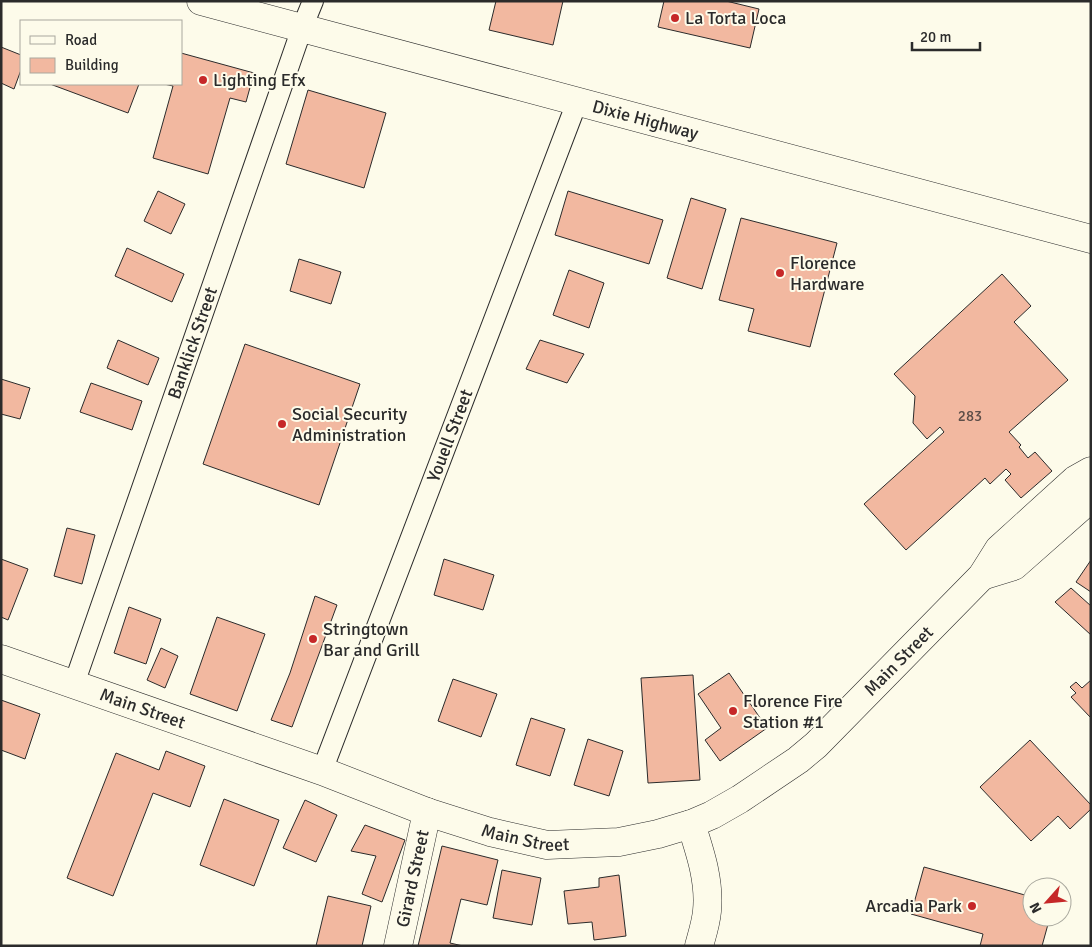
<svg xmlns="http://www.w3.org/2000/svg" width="1092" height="947" font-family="Signika,sans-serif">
  <rect width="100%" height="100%" fill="#fdfbea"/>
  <g fill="#f2b8a0" stroke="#2b2b2b">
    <polygon points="496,1 563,1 553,45 489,30"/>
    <polygon points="664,1 726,1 759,9 750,48 658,27"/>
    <polygon points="1,47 21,55 21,70 14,89 1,83"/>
    <polygon points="181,53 254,73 246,102 230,98 208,174 153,158 173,86 164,84 181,84"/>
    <polygon points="50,84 139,84 128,113"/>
    <polygon points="308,90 386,113 364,188 286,164"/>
    <polygon points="158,191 185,204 171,234 144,221"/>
    <polygon points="568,191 663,220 649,264 555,235"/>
    <polygon points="691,198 726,209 702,289 667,278"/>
    <polygon points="741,218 837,243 810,347 748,331 754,309 719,300"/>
    <polygon points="127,248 184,274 172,302 115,276"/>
    <polygon points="299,259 341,272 331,304 290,291"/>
    <polygon points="569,270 604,283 589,328 553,315"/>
    <polygon points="1002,274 1031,306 1014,322 1068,380 1009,432 1021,445 1019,447 1028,458 1035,452 1052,471 1021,498 1005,480 1011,474 1006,469 990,484 985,478 906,550 864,504 944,432 940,427 927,439 913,423 915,396 894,374"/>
    <polygon points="118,340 159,358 148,385 107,368"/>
    <polygon points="540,340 584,354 567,383 526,369"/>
    <polygon points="245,344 360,384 319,505 203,464"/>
    <polygon points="1,379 30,388 20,419 1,414"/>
    <polygon points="91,383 142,401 132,430 80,412"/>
    <polygon points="67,528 95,535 82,584 54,576"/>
    <polygon points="1,559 28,569 8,620 1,617"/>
    <polygon points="444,559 494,575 483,610 434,595"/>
    <polygon points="1091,560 1091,592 1076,582"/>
    <polygon points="1071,588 1091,606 1091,635 1055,602"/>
    <polygon points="315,596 337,605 292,727 271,720 290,673"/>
    <polygon points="129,607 161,619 146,664 114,653"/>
    <polygon points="217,617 265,634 237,711 190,694"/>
    <polygon points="161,648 178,656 165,688 147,680"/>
    <polygon points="729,673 767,728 720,761 705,740 721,728 698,694"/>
    <polygon points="693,675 700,780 648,783 641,678"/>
    <polygon points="453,679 497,694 481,737 438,721"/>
    <polygon points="1091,680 1091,718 1071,697 1076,693 1070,687 1076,682 1082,688"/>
    <polygon points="1,700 40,714 25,759 1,750"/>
    <polygon points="531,718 565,729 550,776 516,765"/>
    <polygon points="588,739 623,751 609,796 574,785"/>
    <polygon points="1030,740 1091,805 1091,809 1070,829 1058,816 1031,841 980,787"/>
    <polygon points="166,751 205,766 190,807 153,793 113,896 67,878 116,753 159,770"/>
    <polygon points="224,799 279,820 254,886 200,865"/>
    <polygon points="305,800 337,815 316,862 283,848"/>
    <polygon points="365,825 405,840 382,902 362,894 376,856 351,851"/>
    <polygon points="442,846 498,860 487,905 461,899 450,943 463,946 418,946"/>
    <polygon points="924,867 1032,897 1032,917 1050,917 1042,946 980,946 983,934 911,914"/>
    <polygon points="502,870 541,878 532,925 493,918"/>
    <polygon points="619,875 626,936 594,940 592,922 568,924 564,891 599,887 599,878"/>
    <polygon points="328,896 371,906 362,946 316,946"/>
  </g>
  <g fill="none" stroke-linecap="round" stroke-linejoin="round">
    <defs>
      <g id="street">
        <path id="s1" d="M74,684L302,28L313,1"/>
        <path id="s2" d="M322,771L577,102"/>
      </g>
      <g id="secondary">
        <polyline points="982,576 1014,566 1091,498"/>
        <path id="s3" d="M1,659L322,771L427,812L490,832L547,845L619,842L658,834L691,824L712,815L740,799L798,760L816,745L982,576L999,549L1075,480L1091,471"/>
        <path d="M691,824C700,852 710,881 707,911C706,923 702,935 699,946"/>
        <path id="s4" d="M398,946L427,812"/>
      </g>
      <g id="primary">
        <path id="s5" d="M201,1L1091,239"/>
      </g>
    </defs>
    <use href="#street" stroke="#2b2b2b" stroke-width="22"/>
    <use href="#secondary" stroke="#2b2b2b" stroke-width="29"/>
    <use href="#primary" stroke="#2b2b2b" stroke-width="29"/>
    <use href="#street" stroke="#fdfbea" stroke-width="20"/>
    <use href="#secondary" stroke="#fdfbea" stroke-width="28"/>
    <use href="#primary" stroke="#fdfbea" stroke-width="28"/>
  </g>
  <g fill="#c62828" stroke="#fdfbea" stroke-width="2">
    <circle cx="675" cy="18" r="5"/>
    <circle cx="203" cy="80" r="5"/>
    <circle cx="780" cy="273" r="5"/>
    <circle cx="282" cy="424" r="5"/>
    <circle cx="313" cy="639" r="5"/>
    <circle cx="733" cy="711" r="5"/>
    <circle cx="972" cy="906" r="5"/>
  </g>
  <g text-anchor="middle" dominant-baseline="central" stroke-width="4" stroke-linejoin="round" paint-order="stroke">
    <g font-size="15" fill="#5d4e48">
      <text x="970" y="416">283</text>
    </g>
    <g font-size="18" fill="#2b2b2b" stroke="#fdfbea" text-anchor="start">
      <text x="685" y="18">La Torta Loca</text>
      <text x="213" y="80">Lighting Efx</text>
      <text x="790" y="263">Florence<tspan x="790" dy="21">Hardware</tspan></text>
      <text x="292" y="414">Social Security<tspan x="292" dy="21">Administration</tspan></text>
      <text x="323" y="629">Stringtown<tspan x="323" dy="21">Bar and Grill</tspan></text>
      <text x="743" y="701">Florence Fire<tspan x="743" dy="21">Station #1</tspan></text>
      <text x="962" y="906" text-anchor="end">Arcadia Park</text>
    </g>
    <g font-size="18" fill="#2b2b2b" stroke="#fdfbea">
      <text stroke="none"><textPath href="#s5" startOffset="460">Dixie Highway</textPath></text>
      <text stroke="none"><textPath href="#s1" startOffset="361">Banklick Street</textPath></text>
      <text stroke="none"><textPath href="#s2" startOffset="359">Youell Street</textPath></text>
      <text stroke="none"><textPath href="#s3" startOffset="990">Main Street</textPath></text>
      <text stroke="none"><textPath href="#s3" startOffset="150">Main Street</textPath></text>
      <text stroke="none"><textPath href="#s3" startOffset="555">Main Street</textPath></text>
      <text stroke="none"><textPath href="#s4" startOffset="69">Girard Street</textPath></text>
    </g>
  </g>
  <rect width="1092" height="947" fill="none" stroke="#2b2b2b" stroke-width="5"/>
  <rect x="20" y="20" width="162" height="65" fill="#fdfbea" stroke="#a9a89e"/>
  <rect x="30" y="36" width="25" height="8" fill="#fdfbea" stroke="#a9a89e"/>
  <text x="65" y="45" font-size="15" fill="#2b2b2b">Road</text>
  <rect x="30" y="58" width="25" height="15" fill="#f2b8a0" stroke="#a9a89e"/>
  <text x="65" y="70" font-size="15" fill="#2b2b2b">Building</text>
  <g transform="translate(1047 902) rotate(243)"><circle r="24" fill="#fdfbea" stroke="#a9a89e"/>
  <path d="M0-4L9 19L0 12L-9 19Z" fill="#c62828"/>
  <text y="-8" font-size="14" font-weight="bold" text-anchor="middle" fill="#2b2b2b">N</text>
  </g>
  <path d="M912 42v8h68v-8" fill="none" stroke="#2b2b2b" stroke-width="2.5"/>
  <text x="920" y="42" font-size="15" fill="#2b2b2b" stroke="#fdfbea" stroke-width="4" paint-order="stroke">20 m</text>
</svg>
